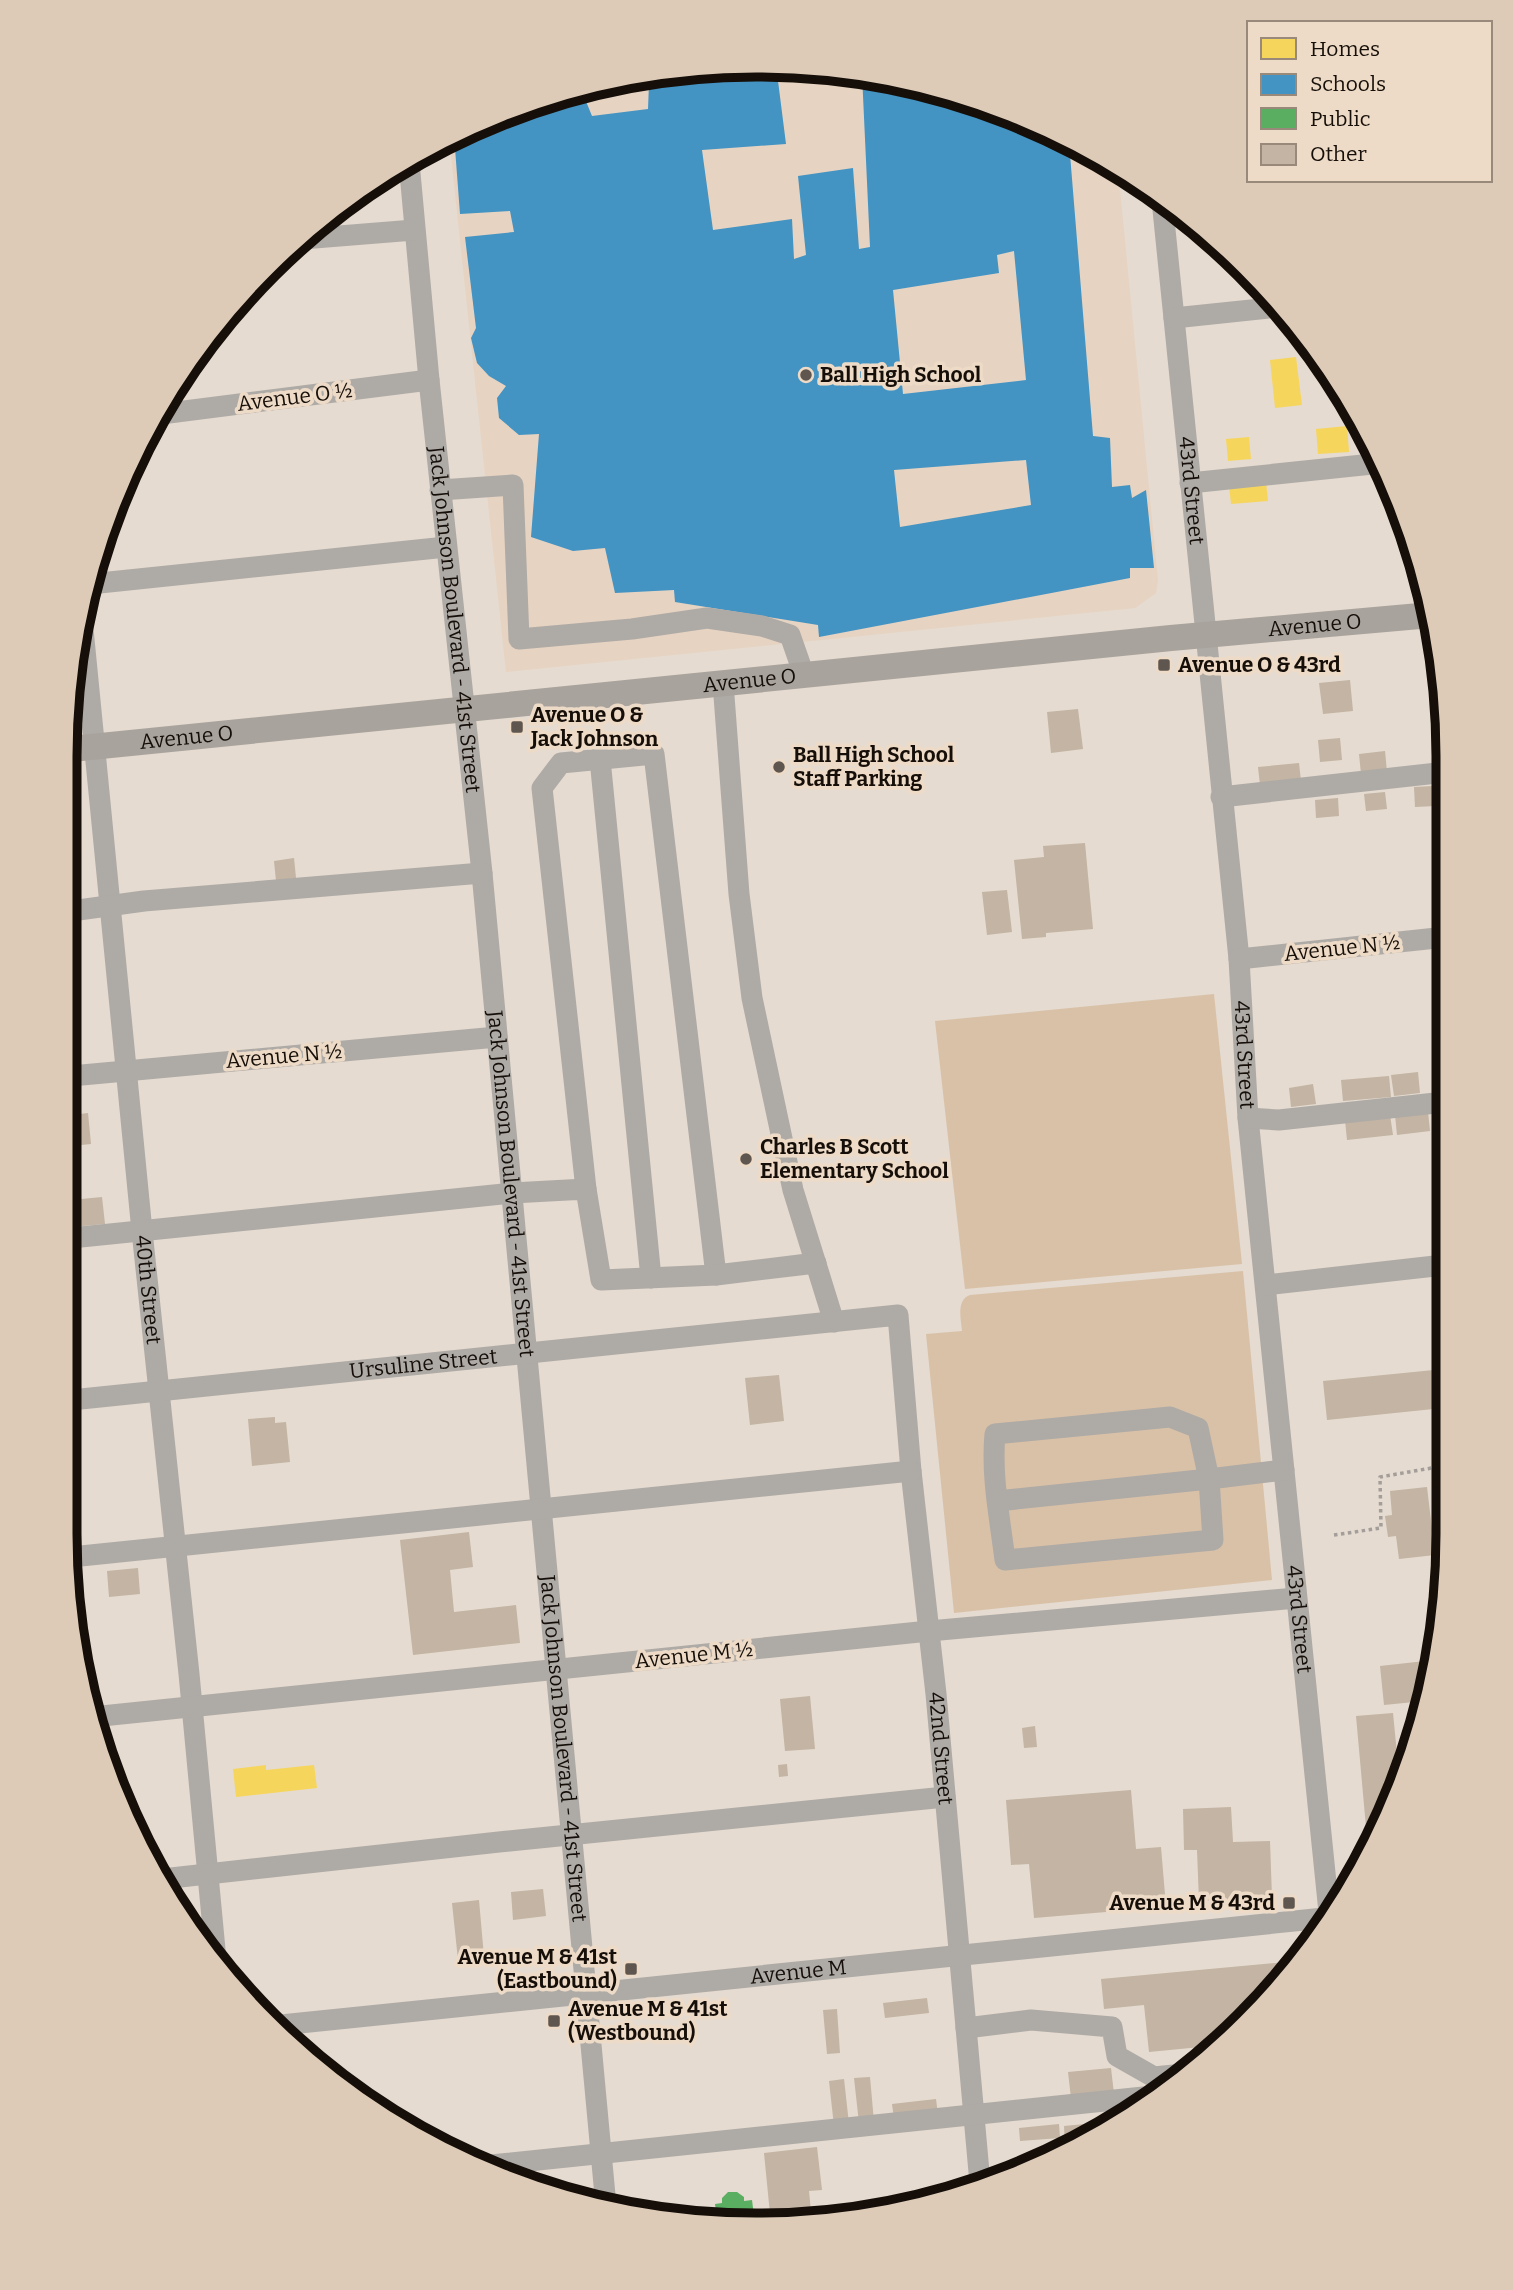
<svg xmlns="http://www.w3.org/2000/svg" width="1513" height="2290" font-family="Bitter,serif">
  <rect width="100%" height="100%" fill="#e5dbd0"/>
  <polygon fill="#e6d3c1" points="765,68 847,71 979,102 1103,158 1118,169 1158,581 1156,593 1135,608 506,672 449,137 578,88"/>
  <g fill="#d9c1a7">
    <polygon points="1214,994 1242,1264 965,1289 935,1021"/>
    <path d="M1243,1271L1272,1580L954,1613L926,1334L962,1331C961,1319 956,1300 970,1295Z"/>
  </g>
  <g fill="#f6d55c">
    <polygon points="1296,357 1302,405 1275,408 1270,360"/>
    <polygon points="1347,426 1349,452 1318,454 1316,429"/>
    <polygon points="1249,437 1251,459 1228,461 1226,439"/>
    <polygon points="1266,482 1268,501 1231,504 1229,486"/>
    <polygon points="266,1765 266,1770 314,1765 317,1788 236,1797 233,1769"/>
  </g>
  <path fill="#4393c3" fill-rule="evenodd" d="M777,73L786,144L702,150L713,230L792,219L794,259L806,255L798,176L853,168L859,249L870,247L862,74L979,102L1069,142L1093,436L1110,438L1112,487L1130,485L1132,498L1146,490L1154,568H1130V578L819,637L818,625L675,602L674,590L615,593L605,548L573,551L531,537L539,434L519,435L499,418L497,398L506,386L489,376L477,363L471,338L476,328L465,237L514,232L510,211L460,214L454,135L553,97L583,94L592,116L648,109L649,84ZM1014,251L1026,380L903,394L893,290L999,273L997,255ZM1026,460L1031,505L900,527L894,470Z"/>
  <polygon fill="#5aae61" points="728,2192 737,2192 744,2197 744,2201 752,2200 754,2216 746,2216 747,2224 723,2224 723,2219 717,2220 715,2204 722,2203 722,2198"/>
  <g fill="#c3b4a3">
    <polygon points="1350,680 1353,711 1323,714 1319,683"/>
    <polygon points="1078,709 1083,749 1051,753 1047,712"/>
    <polygon points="1340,738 1342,760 1320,762 1318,740"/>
    <polygon points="1385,751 1387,772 1361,774 1359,754"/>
    <polygon points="1299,763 1301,781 1260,785 1258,767"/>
    <polygon points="1433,786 1435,806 1415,807 1414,787"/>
    <polygon points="1385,792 1387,809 1366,811 1364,794"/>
    <polygon points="1338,798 1339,816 1316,818 1315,800"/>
    <polygon points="1446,836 1446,885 1440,886 1435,837"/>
    <polygon points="1085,843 1093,929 1046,933 1046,937 1022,939 1014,860 1044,857 1043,846"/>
    <polygon points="294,858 296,878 276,881 274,861"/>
    <polygon points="1007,890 1012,932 987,935 982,892"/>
    <polygon points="1418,1072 1420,1093 1394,1096 1391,1075"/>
    <polygon points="1389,1076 1391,1097 1343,1101 1341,1080"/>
    <polygon points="1313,1084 1316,1104 1291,1107 1289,1088"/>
    <polygon points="1428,1112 1430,1131 1397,1135 1395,1115"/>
    <polygon points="88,1113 91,1144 71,1146 71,1115"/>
    <polygon points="1390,1115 1393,1135 1347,1140 1345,1120"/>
    <polygon points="102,1197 105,1224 72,1227 71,1200"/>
    <polygon points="1444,1369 1443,1408 1327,1420 1323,1381"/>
    <polygon points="779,1375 784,1421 750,1425 745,1378"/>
    <polygon points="275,1417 275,1423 286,1422 290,1462 252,1466 248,1419"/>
    <polygon points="1427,1487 1435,1555 1399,1559 1396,1536 1388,1537 1385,1516 1392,1515 1390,1491"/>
    <polygon points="469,1532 473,1567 450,1570 454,1612 516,1605 520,1643 413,1655 400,1540"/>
    <polygon points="138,1568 140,1594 109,1597 107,1571"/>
    <polygon points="1434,1660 1424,1701 1384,1705 1380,1666"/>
    <polygon points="810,1696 815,1749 785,1751 780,1699"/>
    <polygon points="1393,1713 1400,1785 1382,1826 1366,1827 1356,1716"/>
    <polygon points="1035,1726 1037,1747 1024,1748 1022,1728"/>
    <polygon points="787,1764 788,1776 779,1777 778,1765"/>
    <polygon points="1131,1790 1136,1849 1161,1847 1166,1907 1034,1918 1029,1864 1011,1865 1006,1800"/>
    <polygon points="1231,1807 1233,1842 1270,1841 1272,1898 1199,1901 1197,1850 1184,1850 1183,1809"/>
    <polygon points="543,1889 546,1916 513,1920 511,1892"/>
    <polygon points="479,1900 484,1957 458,1960 452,1903"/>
    <polygon points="1296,1961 1276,1990 1221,2045 1149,2052 1144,2005 1104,2009 1101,1979"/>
    <polygon points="927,1998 929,2013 885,2018 883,2003"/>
    <polygon points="837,2009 840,2053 827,2054 823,2010"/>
    <polygon points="1111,2068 1114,2094 1071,2098 1068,2072"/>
    <polygon points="870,2077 874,2122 859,2123 854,2078"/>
    <polygon points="844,2079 849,2124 834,2126 829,2081"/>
    <polygon points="936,2099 938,2115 894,2119 892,2104"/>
    <polygon points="1059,2124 1060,2138 1020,2141 1019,2128"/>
    <polygon points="1085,2124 1086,2139 1065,2147 1064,2126"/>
    <polygon points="817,2147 822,2190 809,2191 812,2222 771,2224 764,2153"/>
  </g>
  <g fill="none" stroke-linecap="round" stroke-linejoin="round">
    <g stroke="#a39e9a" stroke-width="3.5" stroke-dasharray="3.5 3.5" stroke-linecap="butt">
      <polyline points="1442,1522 1443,1522"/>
      <polyline points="1334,1535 1381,1528 1380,1477 1443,1466"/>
    </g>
    <g stroke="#aeaaa6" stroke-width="21">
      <path id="s1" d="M409,162L429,380L482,873L606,2206"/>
      <path id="s2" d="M1162,200L1239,959L1248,1118L1329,1912"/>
      <polyline points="302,239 414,230"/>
      <polyline points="1174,318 1279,307"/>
      <polyline points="161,414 429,380"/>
      <polyline points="1190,483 1382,463"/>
      <polyline points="440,490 513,485 519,639 632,629 707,618 762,626 790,635 804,675"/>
      <polyline points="90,584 446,547"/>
      <path id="s3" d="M82,619L142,1231L189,1674L216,1960"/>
      <polyline points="723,683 739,894 752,998 793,1190 834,1322"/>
      <polyline points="600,759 651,1278"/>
      <polyline points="1221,797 1446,772"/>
      <polyline points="71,911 144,901 482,873"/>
      <polyline points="1239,959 1446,937"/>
      <polyline points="71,1076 497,1037"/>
      <polyline points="1248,1118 1279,1120 1445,1102"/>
      <polyline points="586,1189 542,788 561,763 654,754 716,1275"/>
      <polyline points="71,1238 512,1193 586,1189 601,1280 716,1275 816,1263"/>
      <polyline points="1266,1285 1444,1265"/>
      <path id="s4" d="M71,1400L898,1315L911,1471L936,1694L980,2183"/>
      <path d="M997,1501L1209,1479L1213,1540L1005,1560C1000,1519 991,1476 995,1434L1170,1417L1198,1428L1209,1479L1284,1470"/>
      <polyline points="71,1557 911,1471"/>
      <polyline points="92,1717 929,1631 1296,1598"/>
      <polyline points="162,1879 499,1842 945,1797"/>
      <path id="s5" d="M271,2026L1324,1918"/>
      <polyline points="966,2028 1031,2020 1112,2027 1117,2056 1154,2077 1184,2074"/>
      <polyline points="481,2166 1153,2096"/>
    </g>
    <path stroke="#a9a39d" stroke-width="26" id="s6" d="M71,749L1171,638L1431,615"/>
  </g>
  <g fill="#5e564f" stroke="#eedbc7" stroke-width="2.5">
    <circle cx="806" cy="375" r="7"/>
    <rect x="1157" y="658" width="14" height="14" rx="3.5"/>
    <rect x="510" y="720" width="14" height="14" rx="3.5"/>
    <circle cx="779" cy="767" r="7"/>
    <circle cx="746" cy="1159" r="7"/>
    <rect x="1282" y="1896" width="14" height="14" rx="3.5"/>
    <rect x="624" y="1962" width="14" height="14" rx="3.5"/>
    <rect x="547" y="2014" width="14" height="14" rx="3.5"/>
  </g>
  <g text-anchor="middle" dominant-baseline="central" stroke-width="7" stroke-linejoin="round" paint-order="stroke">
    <g font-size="21" font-weight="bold" fill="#160f09" stroke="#eedbc7" text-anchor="start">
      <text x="820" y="375">Ball High School</text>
      <text x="1178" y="665">Avenue O &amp; 43rd</text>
      <text x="531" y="715">Avenue O &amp;<tspan x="531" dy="24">Jack Johnson</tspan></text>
      <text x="793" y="755">Ball High School<tspan x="793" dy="24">Staff Parking</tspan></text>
      <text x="760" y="1147">Charles B Scott<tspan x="760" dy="24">Elementary School</tspan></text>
      <text x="1275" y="1903" text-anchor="end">Avenue M &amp; 43rd</text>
      <text x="617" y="1957" text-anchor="end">Avenue M &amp; 41st<tspan x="617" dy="24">(Eastbound)</tspan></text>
      <text x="568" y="2009">Avenue M &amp; 41st<tspan x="568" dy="24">(Westbound)</tspan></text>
    </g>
    <g font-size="21" fill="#160f09" stroke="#eedbc7">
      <text transform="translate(295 397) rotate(-7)">Avenue O ½</text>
      <text stroke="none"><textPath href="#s2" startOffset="292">43rd Street</textPath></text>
      <text stroke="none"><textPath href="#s1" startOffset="460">Jack Johnson Boulevard - 41st Street</textPath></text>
      <text stroke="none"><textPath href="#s6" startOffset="1250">Avenue O</textPath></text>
      <text stroke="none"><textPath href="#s6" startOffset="682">Avenue O</textPath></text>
      <text stroke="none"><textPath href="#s6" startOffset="116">Avenue O</textPath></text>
      <text transform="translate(1342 948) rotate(-6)">Avenue N ½</text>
      <text transform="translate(284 1056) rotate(-5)">Avenue N ½</text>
      <text stroke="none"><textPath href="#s2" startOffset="859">43rd Street</textPath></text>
      <text stroke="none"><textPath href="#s1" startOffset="1027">Jack Johnson Boulevard - 41st Street</textPath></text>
      <text stroke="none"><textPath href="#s3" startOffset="674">40th Street</textPath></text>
      <text stroke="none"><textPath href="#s4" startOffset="354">Ursuline Street</textPath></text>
      <text stroke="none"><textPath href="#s2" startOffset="1426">43rd Street</textPath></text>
      <text transform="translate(694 1655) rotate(-6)">Avenue M ½</text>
      <text stroke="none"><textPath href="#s1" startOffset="1594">Jack Johnson Boulevard - 41st Street</textPath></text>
      <text stroke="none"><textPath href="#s4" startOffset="1267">42nd Street</textPath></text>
      <text stroke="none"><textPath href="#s5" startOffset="530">Avenue M</textPath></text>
    </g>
  </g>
  <path d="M0 0H1513V2290H0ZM756 77H757A679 679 0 0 1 1436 756V1534A679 679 0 0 1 757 2213H756A679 679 0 0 1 77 1534V756A679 679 0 0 1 756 77Z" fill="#ddcbb8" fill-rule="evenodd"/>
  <path fill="none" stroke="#160f09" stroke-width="9" d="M756 77H757A679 679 0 0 1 1436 756V1534A679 679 0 0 1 757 2213H756A679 679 0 0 1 77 1534V756A679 679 0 0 1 756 77Z"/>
  <rect x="1247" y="21" width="245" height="161" fill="#eedbc7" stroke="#98897b" stroke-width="2"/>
  <rect x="1261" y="38" width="35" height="21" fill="#f6d55c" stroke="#98897b" stroke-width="2"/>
  <text x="1310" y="56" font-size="21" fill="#160f09">Homes</text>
  <rect x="1261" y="74" width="35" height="21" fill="#4393c3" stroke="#98897b" stroke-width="2"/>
  <text x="1310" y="91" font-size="21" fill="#160f09">Schools</text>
  <rect x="1261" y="108" width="35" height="21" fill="#5aae61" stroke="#98897b" stroke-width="2"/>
  <text x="1310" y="126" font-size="21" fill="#160f09">Public</text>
  <rect x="1261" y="144" width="35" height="21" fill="#c3b4a3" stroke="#98897b" stroke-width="2"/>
  <text x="1310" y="161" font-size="21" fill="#160f09">Other</text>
</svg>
